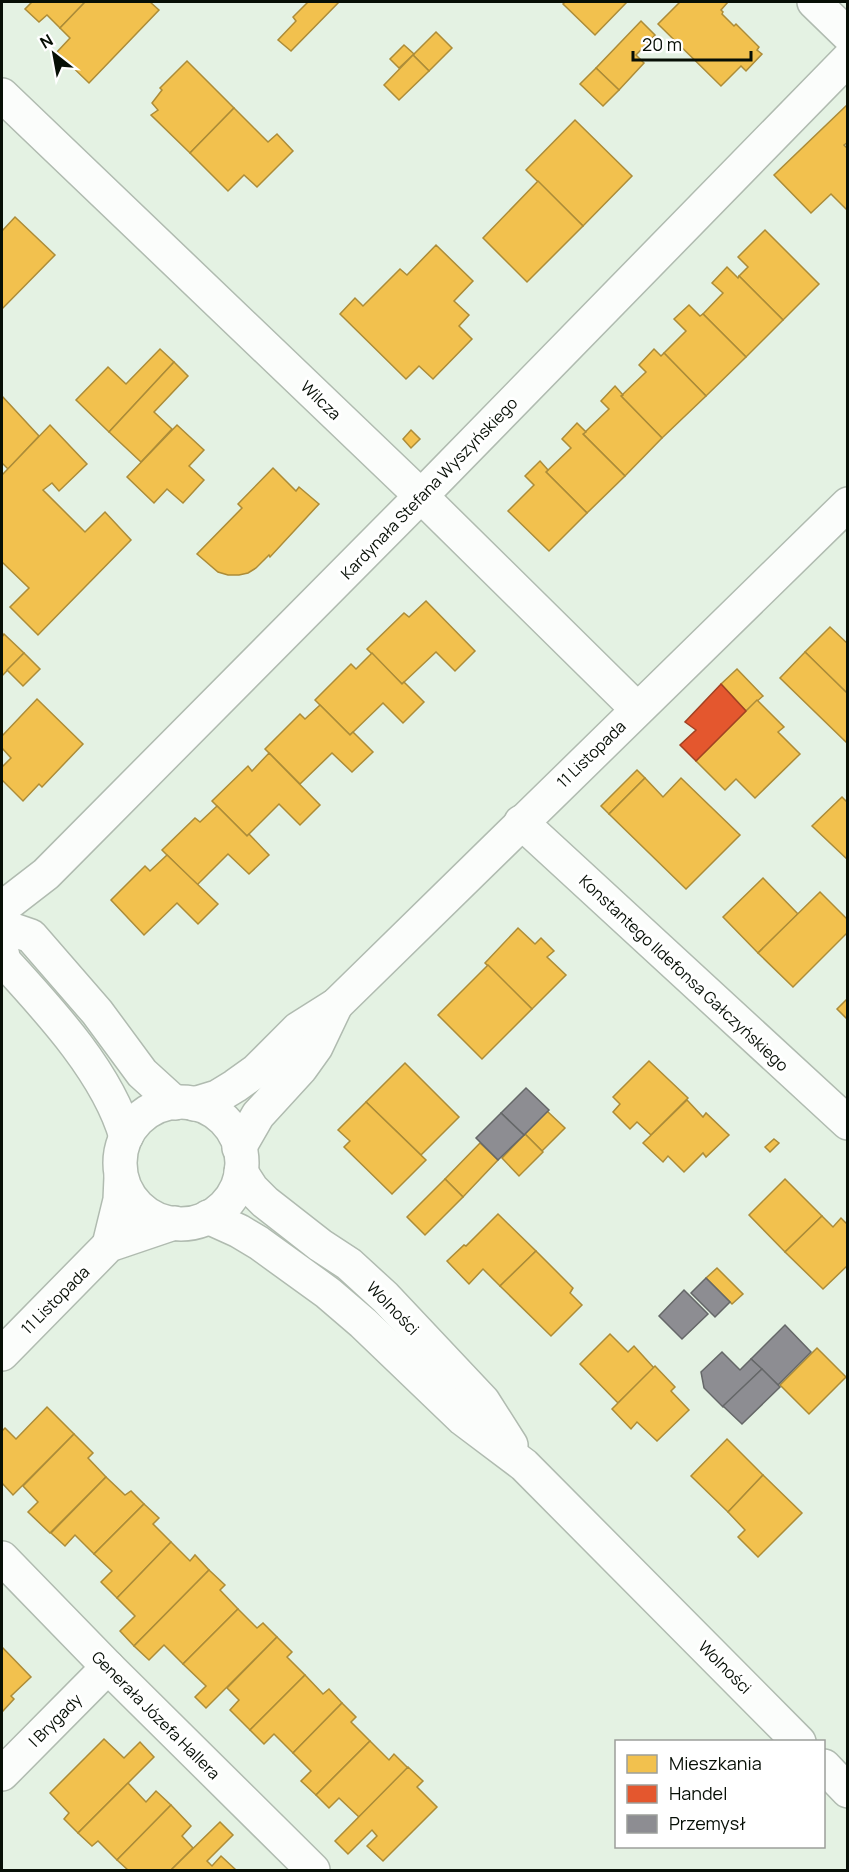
<svg xmlns="http://www.w3.org/2000/svg" width="849" height="1872" font-family="Manrope,sans-serif">
  <rect width="100%" height="100%" fill="#e4f2e3"/>
  <g fill="#f2c14e" stroke="#ac8c38" stroke-width="1.5">
    <polygon points="32,2 85,2 60,28 47,15 39,22 25,9"/>
    <polygon points="85,2 150,2 159,10 89,83 57,52 70,38 60,28"/>
    <polygon points="308,2 339,2 291,51 278,40 296,21 293,17"/>
    <polygon points="565,2 627,2 595,35 563,4"/>
    <polygon points="680,2 728,2 721,10 723,12 722,14 734,26 736,24 759,47 757,50 762,54 746,71 741,66 721,86 658,24"/>
    <polygon points="641,21 655,35 636,55 644,63 619,90 596,68"/>
    <polygon points="436,32 452,48 429,71 413,55"/>
    <polygon points="404,45 414,54 399,68 390,59"/>
    <polygon points="413,55 429,71 399,100 384,85"/>
    <polygon points="187,61 234,108 190,153 151,115 158,110 152,103 162,90 160,88"/>
    <polygon points="596,68 619,90 603,106 580,84"/>
    <polygon points="848,104 848,142 844,145 848,149 848,211 831,194 811,213 774,175"/>
    <polygon points="234,108 268,142 277,134 293,151 257,187 244,175 228,191 190,153"/>
    <polygon points="575,120 632,176 583,226 526,170"/>
    <polygon points="538,181 583,226 527,282 483,238"/>
    <polygon points="15,217 55,255 2,309 2,231"/>
    <polygon points="765,230 819,284 783,320 739,276 748,267 738,257"/>
    <polygon points="436,245 473,281 454,301 469,315 459,326 472,339 433,379 419,366 406,379 340,314 355,298 363,306 400,269 407,275"/>
    <polygon points="727,267 738,278 739,276 783,320 746,357 703,314 723,293 712,283"/>
    <polygon points="689,305 700,316 703,314 746,357 706,396 664,353 686,331 674,319"/>
    <polygon points="160,349 174,362 109,432 76,400 108,367 126,384"/>
    <polygon points="654,349 661,356 664,353 706,396 662,438 621,396 646,372 639,365"/>
    <polygon points="174,362 188,376 154,412 172,429 141,462 109,432"/>
    <polygon points="615,386 623,395 621,396 662,438 625,476 583,434 609,409 601,401"/>
    <polygon points="2,396 39,436 8,469 2,463"/>
    <polygon points="577,423 586,432 583,434 625,476 587,513 546,472 571,448 562,439"/>
    <polygon points="50,425 87,464 59,491 52,483 43,490 85,532 105,512 131,540 38,635 10,607 29,588 2,562 2,475"/>
    <polygon points="177,425 204,450 189,466 204,480 183,503 167,489 154,503 127,477"/>
    <polygon points="411,430 420,439 411,448 403,439"/>
    <polygon points="540,461 548,470 546,472 587,513 549,551 508,511 534,485 525,476"/>
    <polygon points="273,468 296,491 299,487 319,504 270,557 269,555 256,568 248,573 239,575 228,575 218,572 197,554 242,508 238,504"/>
    <polygon points="426,601 475,651 455,671 436,652 402,684 367,649 404,613 409,617"/>
    <polygon points="830,627 848,644 848,694 805,652"/>
    <polygon points="4,634 24,653 2,676 2,637"/>
    <polygon points="805,652 848,694 847,743 780,678"/>
    <polygon points="24,653 40,669 23,686 7,670"/>
    <polygon points="372,653 402,684 404,682 424,702 403,723 383,703 350,735 315,700 351,664 356,669"/>
    <polygon points="737,669 763,696 746,711 721,684"/>
    <polygon points="37,699 83,744 42,787 39,784 23,801 2,780 2,767 11,758 2,748 2,736"/>
    <polygon points="757,700 784,727 778,732 800,754 755,798 736,779 725,790 696,761"/>
    <polygon points="320,705 350,735 353,732 373,752 352,772 332,753 300,784 265,749 300,714 305,719"/>
    <polygon points="269,753 320,805 300,825 279,804 247,836 212,801 248,766 252,771"/>
    <polygon points="637,770 645,778 609,814 601,806"/>
    <polygon points="645,778 663,797 681,778 740,835 686,889 609,814"/>
    <polygon points="842,797 848,803 848,860 812,826"/>
    <polygon points="217,806 247,836 249,834 269,855 249,874 228,854 197,885 162,850 195,818 200,822"/>
    <polygon points="167,855 218,904 198,924 177,903 144,935 111,900 145,866 150,871"/>
    <polygon points="763,878 798,914 758,953 723,917"/>
    <polygon points="820,892 848,920 848,932 793,987 758,953"/>
    <polygon points="518,928 535,944 541,938 554,951 547,957 566,975 532,1009 485,963"/>
    <polygon points="488,965 532,1009 482,1059 438,1015"/>
    <polygon points="848,998 848,1020 837,1009"/>
    <polygon points="649,1061 688,1098 651,1135 637,1122 630,1129 613,1112 620,1104 613,1097"/>
    <polygon points="405,1063 459,1117 421,1155 366,1102"/>
    <polygon points="687,1100 703,1117 706,1113 729,1135 706,1157 703,1153 684,1172 668,1156 663,1162 643,1143"/>
    <polygon points="366,1102 426,1160 392,1194 344,1147 350,1141 338,1130"/>
    <polygon points="547,1111 565,1128 542,1151 525,1134"/>
    <polygon points="525,1134 543,1152 519,1176 502,1158"/>
    <polygon points="774,1139 779,1143 770,1152 765,1147"/>
    <polygon points="480,1143 498,1160 463,1197 445,1179"/>
    <polygon points="445,1179 463,1197 425,1235 407,1217"/>
    <polygon points="785,1179 822,1216 785,1252 749,1215"/>
    <polygon points="498,1214 536,1251 500,1286 483,1269 469,1284 447,1261 464,1245 466,1246"/>
    <polygon points="822,1216 833,1227 841,1218 848,1225 848,1265 823,1289 785,1252"/>
    <polygon points="536,1251 573,1288 570,1293 582,1305 551,1336 500,1286"/>
    <polygon points="717,1268 743,1294 732,1304 706,1278"/>
    <polygon points="610,1334 628,1352 634,1346 654,1368 618,1403 580,1364"/>
    <polygon points="817,1348 846,1377 809,1414 780,1385"/>
    <polygon points="655,1366 675,1387 671,1391 689,1410 657,1441 637,1422 631,1429 612,1409"/>
    <polygon points="47,1407 74,1434 13,1495 2,1483 2,1431 5,1428 16,1439"/>
    <polygon points="74,1434 93,1453 88,1458 106,1477 50,1533 28,1512 38,1502 23,1486"/>
    <polygon points="727,1439 763,1475 728,1512 691,1476"/>
    <polygon points="763,1475 802,1513 758,1557 738,1537 745,1530 728,1512"/>
    <polygon points="106,1477 125,1495 131,1491 144,1504 94,1554 75,1535 65,1546 51,1533"/>
    <polygon points="144,1504 159,1518 153,1524 171,1542 117,1598 101,1582 112,1571 94,1554"/>
    <polygon points="171,1542 190,1561 195,1555 209,1570 134,1646 120,1631 135,1616 117,1598"/>
    <polygon points="209,1570 225,1585 220,1590 238,1609 183,1664 164,1645 149,1660 134,1646"/>
    <polygon points="238,1609 257,1628 263,1623 277,1637 206,1708 195,1697 206,1686 183,1664"/>
    <polygon points="277,1637 292,1652 287,1657 305,1675 250,1730 230,1710 239,1700 227,1688"/>
    <polygon points="2,1647 31,1677 11,1696 14,1699 2,1712"/>
    <polygon points="305,1675 323,1694 329,1689 342,1703 293,1753 274,1734 264,1744 250,1730"/>
    <polygon points="342,1703 356,1717 351,1722 370,1741 316,1795 301,1781 311,1771 293,1753"/>
    <polygon points="104,1739 124,1758 140,1742 154,1757 78,1833 64,1819 69,1813 50,1793"/>
    <polygon points="370,1741 389,1760 394,1754 408,1768 359,1817 339,1798 329,1808 316,1795"/>
    <polygon points="408,1767 423,1781 417,1787 437,1807 383,1861 367,1846 377,1836 372,1830 348,1854 335,1841"/>
    <polygon points="128,1783 146,1802 156,1791 171,1805 117,1860 98,1841 92,1846 78,1833"/>
    <polygon points="171,1805 191,1826 182,1836 193,1848 171,1870 128,1870 117,1860"/>
    <polygon points="220,1822 233,1835 207,1861 212,1866 221,1856 236,1870 171,1870"/>
  </g>
  <polygon fill="#e4572e" stroke="#a24122" stroke-width="1.5" points="721,684 746,711 696,761 680,745 696,730 685,722"/>
  <g fill="#8d8d92" stroke="#656768" stroke-width="1.5">
    <polygon points="526,1088 549,1110 524,1135 501,1113"/>
    <polygon points="501,1113 524,1135 498,1160 476,1138"/>
    <polygon points="706,1278 730,1302 715,1317 691,1293"/>
    <polygon points="684,1290 708,1314 682,1339 659,1316"/>
    <polygon points="785,1325 811,1352 778,1385 751,1359"/>
    <polygon points="722,1352 740,1370 751,1359 762,1369 723,1407 704,1388 701,1372"/>
    <polygon points="762,1369 780,1387 742,1424 723,1406"/>
  </g>
  <g fill="none" stroke-linecap="round" stroke-linejoin="round">
    <defs>
      <g id="minor">
        <polyline points="814,2 848,35"/>
        <polyline points="2,95 421,496 637,709"/>
        <polyline points="521,822 848,1123"/>
        <polyline points="2,908 46,874 421,496 848,59"/>
        <polyline points="109,1245 120,1200 121,1177"/>
        <polyline points="2,1354 109,1245 174,1223"/>
        <polyline points="2,1558 108,1667 313,1870"/>
        <polyline points="2,1774 108,1667"/>
      </g>
      <g id="tertiary">
        <polyline points="2,926 31,936 97,1012 142,1073 175,1103"/>
        <path d="M2,952L4,961C48,1009 108,1073 126,1137"/>
        <circle cx="181" cy="1163" r="61"/>
        <polyline points="194,1104 217,1097 235,1086 256,1071 298,1029 336,1005 848,504"/>
        <polyline points="239,1148 258,1115 301,1068 316,1047 336,1005"/>
        <polyline points="241,1172 252,1189 265,1202 320,1245 349,1264 385,1297 483,1401 511,1445"/>
        <polyline points="208,1217 239,1231 259,1243 328,1293 363,1323 463,1419 524,1465 799,1742"/>
        <polyline points="824,1766 848,1791"/>
      </g>
    </defs>
    <use href="#minor" stroke="#b0bbb0" stroke-width="36"/>
    <use href="#tertiary" stroke="#b0bbb0" stroke-width="36"/>
    <use href="#minor" stroke="#fbfdfb" stroke-width="33"/>
    <use href="#tertiary" stroke="#fbfdfb" stroke-width="33"/>
  </g>
  <g text-anchor="middle" dominant-baseline="central" stroke-width="6" stroke-linejoin="round" paint-order="stroke">
    <g font-size="16" fill="#070f06" stroke="#fff">
      <text transform="translate(321 400) rotate(44)">Wilcza</text>
      <text transform="translate(429 488) rotate(-46)">Kardynała Stefana Wyszyńskiego</text>
      <text transform="translate(591 754) rotate(-44)">11 Listopada</text>
      <text transform="translate(684 973) rotate(43)">Konstantego Ildefonsa Gałczyńskiego</text>
      <text transform="translate(55 1300) rotate(-45)">11 Listopada</text>
      <text transform="translate(393 1308) rotate(46)">Wolności</text>
      <text transform="translate(725 1667) rotate(45)">Wolności</text>
      <text transform="translate(156 1715) rotate(45)">Generała Józefa Hallera</text>
      <text transform="translate(55 1720) rotate(-45)">I Brygady</text>
    </g>
  </g>
  <rect width="849" height="1872" fill="none" stroke="#070f06" stroke-width="6"/>
  <rect x="615" y="1740" width="210" height="108" fill="#ffffff" stroke="#9c9f9b" stroke-width="1.5"/>
  <rect x="627" y="1755" width="30" height="18" fill="#f2c14e" stroke="#9c9f9b" stroke-width="1.5"/>
  <text x="669" y="1770" font-size="18" fill="#070f06">Mieszkania</text>
  <rect x="627" y="1785" width="30" height="18" fill="#e4572e" stroke="#9c9f9b" stroke-width="1.5"/>
  <text x="669" y="1800" font-size="18" fill="#070f06">Handel</text>
  <rect x="627" y="1815" width="30" height="18" fill="#8d8d92" stroke="#9c9f9b" stroke-width="1.5"/>
  <text x="669" y="1830" font-size="18" fill="#070f06">Przemysł</text>
  <g transform="translate(54 54) rotate(329)" stroke="#ffffff" stroke-width="4.5" paint-order="stroke">
  <path d="M0-4.5L10 22L0 15L-10 22Z" fill="#070f06"/>
  <text y="-9" font-size="16" font-weight="bold" text-anchor="middle" fill="#070f06">N</text>
  </g>
  <path d="M633 51v9h118v-9" fill="none" stroke="#070f06" stroke-width="3"/>
  <text x="642" y="51" font-size="18" fill="#070f06" stroke="#ffffff" stroke-width="4.5" paint-order="stroke">20 m</text>
</svg>
